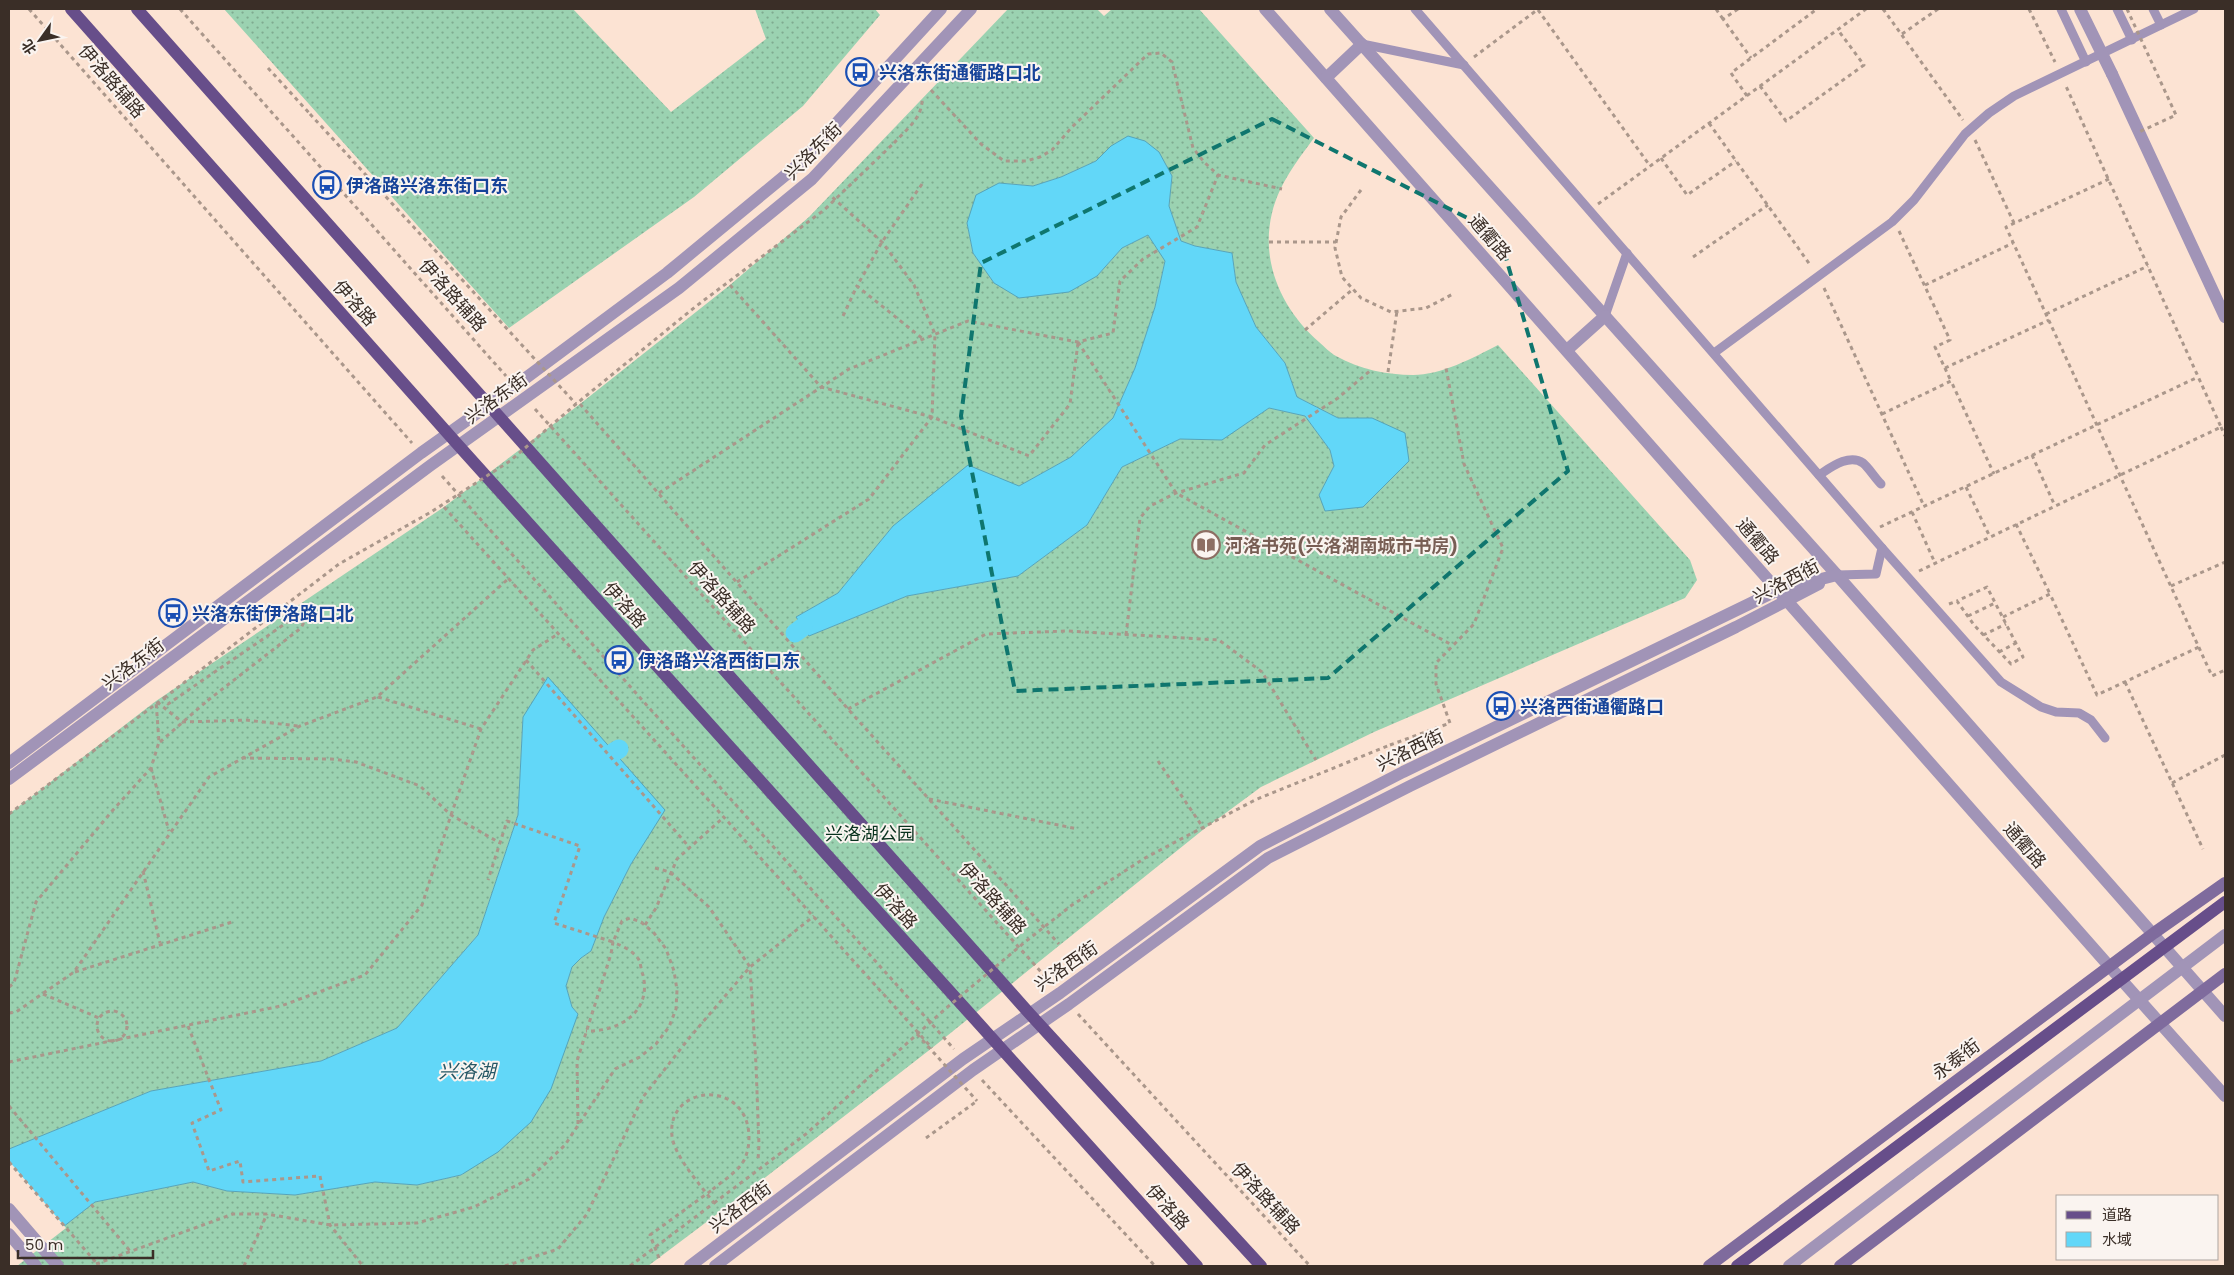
<svg xmlns="http://www.w3.org/2000/svg" width="2234" height="1275" font-family="Poppins,'Noto Sans SC',sans-serif">
  <defs>
    <pattern id="grass-dots" width="8" height="8" patternUnits="userSpaceOnUse" patternTransform="scale(1.25)"><rect width="8" height="8" fill="#9bd2b1"/><path d="M2 2h.1M6 6h.1" fill="none" stroke="#7fab90" stroke-width="1.8" stroke-linecap="round"/></pattern>
  </defs>
  <rect width="100%" height="100%" fill="#fce3d3"/>
  <g fill="url(#grass-dots)" fill-rule="evenodd">
    <polygon points="224,9 573,9 671,112 766,39 755,9 875,9 880,15 803,106 694,197 509,328"/>
    <path d="M1008,9H1097L1104,16L1112,9H1199L1314,138C1297,161 1279,184 1272,213C1260,262 1282,310 1319,342C1324,346 1330,353 1336,356C1359,369 1387,375 1413,375C1441,375 1473,358 1498,345L1690,560L1697,580L1685,598L1374,732L1261,787L1204,829L932,1048L757,1184L648,1266H13L95,1202L193,1182L227,1191L295,1195L375,1182L417,1185L462,1175L578,1014L572,1007L566,986L572,967L581,958L591,951L604,917L631,864L664,810L523,717L518,815L478,935L397,1028L321,1061L151,1091L9,1149V814L156,701L444,507L580,404L730,285L809,217ZM1111,146L1158,152L1172,176L1169,206L1181,241L1195,246L1232,253L1236,282L1256,327L1285,363L1297,397L1338,418H1372L1409,461L1363,506L1326,511L1319,495L1334,466L1330,450L1305,416L1269,408L1222,439H1180L1122,467L1087,525L1018,576L907,596L809,636L796,617L838,593L893,526L1019,486L1071,457L1113,418L1135,368L1155,307L1165,260L1148,235L1122,248L1097,276L994,283L973,253L967,223L999,183L1033,186L1061,177L1096,161Z"/>
  </g>
  <g fill="#62d7f8" stroke="#56a4b9">
    <polygon points="1128,136 1145,141 1159,152 1172,176 1169,206 1181,241 1195,246 1232,253 1236,282 1256,327 1285,363 1297,397 1338,418 1372,418 1405,433 1409,461 1363,507 1325,511 1319,495 1334,466 1330,450 1305,416 1269,408 1222,440 1180,439 1122,467 1087,525 1018,576 907,596 809,636 796,617 838,593 893,526 968,465 1019,486 1071,457 1113,418 1135,368 1155,307 1165,261 1148,235 1122,248 1097,276 1069,292 1019,298 994,283 973,253 967,223 976,195 999,183 1033,186 1061,177 1096,161 1111,146"/>
    <polygon points="548,677 665,810 631,864 604,917 591,951 581,958 572,967 566,986 572,1007 578,1014 551,1089 531,1122 498,1152 461,1175 417,1185 375,1182 295,1195 227,1191 193,1182 95,1202 13,1266 9,1266 9,1149 151,1091 321,1061 397,1028 478,935 518,815 523,717"/>
  </g>
  <polygon fill="#fce3d3" points="9,1161 66,1228 17,1266 9,1266"/>
  <g fill="none" stroke-linecap="round" stroke-linejoin="round">
    <g stroke="#62d7f8" stroke-width="19">
      <polyline points="795,633 803,627"/>
      <polyline points="614,752 619,749"/>
    </g>
    <g stroke="#aa978b" stroke-width="3" stroke-dasharray="4 4" stroke-linecap="butt">
      <polyline points="29,9 412,443"/>
      <polyline points="180,9 506,376"/>
      <polyline points="1716,9 1723,19"/>
      <polyline points="1738,9 1723,19 1751,58"/>
      <polyline points="1883,9 1963,120"/>
      <polyline points="2029,9 2055,62"/>
      <polyline points="1538,10 1650,166"/>
      <polyline points="1902,34 1938,9"/>
      <polyline points="1474,57 1537,10"/>
      <polyline points="268,68 310,114"/>
      <polyline points="1760,86 1786,121 1864,65 1838,30"/>
      <polyline points="931,90 981,144 1004,161 1026,161 1040,157 1052,150 1072,127 1148,54 1161,53 1172,62 1193,148 1204,162 1218,175 1282,189"/>
      <polyline points="1747,96 1731,73 1817,9"/>
      <polyline points="1709,123 1811,266"/>
      <polyline points="1975,140 2014,223"/>
      <path d="M894,143C906,130 923,117 922,99"/>
      <polyline points="1661,158 1687,195 1736,161"/>
      <polyline points="2109,179 2006,227 2212,676 2225,670"/>
      <polyline points="922,184 882,242 857,286 923,339"/>
      <polyline points="1361,190 1341,217 1335,248 1342,277 1361,298 1391,312 1426,308 1453,294"/>
      <polyline points="1598,204 1866,9"/>
      <polyline points="1899,231 1950,340 1935,347 1951,381"/>
      <polyline points="1269,242 1336,242"/>
      <polyline points="1693,257 1768,205"/>
      <polyline points="730,285 821,387 932,417 1029,456 1070,404 1078,343"/>
      <polyline points="1925,285 2013,243"/>
      <polyline points="1824,288 1924,506"/>
      <polyline points="2046,314 2148,266"/>
      <polyline points="843,316 857,286"/>
      <polyline points="1305,330 1353,289"/>
      <polyline points="1078,342 1176,493 1452,645"/>
      <polyline points="1945,368 2049,320"/>
      <polyline points="1388,372 1397,311"/>
      <polyline points="580,404 848,709 1059,944"/>
      <polyline points="535,409 1051,983"/>
      <polyline points="1882,414 1951,381 1994,474"/>
      <polyline points="2221,427 2225,436"/>
      <polyline points="2032,455 2055,506"/>
      <polyline points="442,476 954,1049"/>
      <polyline points="1966,487 1990,537"/>
      <polyline points="659,493 849,369 968,321 1078,342 1113,333 1120,281 1143,259 1197,227 1218,175"/>
      <polyline points="444,507 932,1048"/>
      <polyline points="1912,512 1935,563"/>
      <polyline points="2016,524 2050,594"/>
      <polyline points="1880,527 2198,377"/>
      <polyline points="1919,571 2221,427 2065,84"/>
      <polyline points="737,582 869,499 932,417 935,334 914,285 882,242 830,195"/>
      <polyline points="2171,586 2225,562"/>
      <polyline points="1949,604 1957,601 1974,625 2011,664 2023,657 1987,587 1957,601"/>
      <polyline points="1968,616 1995,603"/>
      <polyline points="2003,617 2050,594 2097,695 2199,647"/>
      <polyline points="1126,635 1140,518 1150,506 1176,493 1244,473 1265,445 1338,398 1371,370"/>
      <polyline points="1983,635 2006,624"/>
      <polyline points="1999,652 2016,643"/>
      <polyline points="526,660 690,848"/>
      <polyline points="2125,682 2203,849"/>
      <polyline points="378,697 481,729"/>
      <polyline points="157,702 182,722 246,720 298,726"/>
      <polyline points="848,709 986,634 1067,631 1219,640 1262,672 1316,760"/>
      <polyline points="160,742 207,701"/>
      <polyline points="1390,745 1450,723 1436,684 1436,663 1474,624 1503,548 1464,464 1446,368"/>
      <polyline points="242,758 331,759 356,762 420,786 451,815 500,843"/>
      <polyline points="1158,761 1204,829"/>
      <polyline points="151,768 169,831"/>
      <polyline points="2172,783 2225,755"/>
      <polyline points="929,799 1078,829"/>
      <polyline points="655,868 670,872 709,907 750,967 756,1065 759,1145 758,1160"/>
      <polyline points="143,871 160,943"/>
      <polyline points="645,925 656,908 677,859 724,817"/>
      <polyline points="75,972 232,922"/>
      <polyline points="9,987 14,983 36,902 113,810 151,768 159,742 156,701"/>
      <polyline points="43,994 99,1018"/>
      <circle cx="112" cy="1026" r="15"/>
      <polyline points="9,1013 16,1012 74,972 209,777 300,726 377,697 508,579"/>
      <polyline points="1078,1014 1310,1266"/>
      <polyline points="188,1026 221,1110 192,1123 209,1171 240,1161 243,1182 320,1176 330,1225 363,1266"/>
      <polyline points="9,1062 281,1006 365,975 422,905 451,815 481,729 533,650 558,634"/>
      <polyline points="982,1080 1155,1266"/>
      <polyline points="9,1106 130,1251"/>
      <path d="M578,1124L577,1061L611,954L613,942C622,946 634,951 639,960C641,964 641,971 643,975C652,1012 619,1032 586,1031"/>
      <polyline points="926,1138 977,1101"/>
      <polyline points="9,1162 99,1266"/>
      <polyline points="659,1258 650,1235 712,1190"/>
      <polyline points="96,1264 233,1214 267,1214 330,1225 417,1223 474,1207 529,1179 565,1145 615,1069 640,1057 656,1044 669,1027 676,1009 677,990 674,971 666,949 654,933 641,922 630,918 622,921 613,942 554,923 580,846 507,821 488,880"/>
      <polyline points="244,1266 267,1214"/>
      <polyline points="505,1266 558,1249 587,1214 643,1097 690,1037 750,967 814,916"/>
    </g>
    <g stroke="#a194b7" stroke-width="9">
      <polyline points="1415,9 1882,548 1876,574 1837,575"/>
      <polyline points="2061,9 2086,62"/>
      <polyline points="2117,9 2132,40"/>
      <polyline points="2153,9 2161,25"/>
      <polyline points="1362,44 1464,65"/>
      <polyline points="1605,316 1627,253"/>
      <polyline points="1714,353 1892,222 1914,200 1965,134 1989,113 2014,96 2194,9"/>
      <path d="M1819,475C1830,468 1849,453 1863,463C1869,468 1875,478 1881,484"/>
      <polyline points="1882,548 2001,682 2041,707 2056,712 2079,713 2091,720 2105,738"/>
    </g>
    <g stroke="#a194b7" stroke-width="12">
      <polyline points="9,1209 58,1266"/>
      <polyline points="9,1234 36,1266"/>
    </g>
    <g stroke="#a194b7" stroke-width="12">
      <polyline points="1265,9 2109,966 2225,1096"/>
      <polyline points="1330,9 1837,575 2225,1016"/>
      <polyline points="2112,74 2225,317"/>
      <polyline points="1326,78 1362,44"/>
      <polyline points="1567,350 1605,316"/>
      <polyline points="9,763 421,453 515,386 667,273 799,164 941,9"/>
      <polyline points="9,779 431,465 679,288 812,179 971,9"/>
      <polyline points="690,1266 963,1059 1060,993 1260,846 1403,772 1778,590 1837,575"/>
      <polyline points="715,1266 973,1070 1069,1004 1268,858 1410,786 1736,627 1819,584"/>
      <polyline points="1789,1266 1910,1174"/>
    </g>
    <g stroke="#7f6b9d" stroke-width="12">
      <polyline points="1709,1266 2154,933 2225,883"/>
      <polyline points="1840,1266 2225,974"/>
    </g>
    <g stroke="#674e8a" stroke-width="12">
      <polyline points="71,9 459,446 1197,1266"/>
      <polyline points="137,9 1029,1013 1261,1266"/>
    </g>
    <g stroke="#aa978b" stroke-width="3" stroke-dasharray="4 4" stroke-linecap="butt">
      <polyline points="2127,9 2176,115 2139,132"/>
      <polyline points="310,114 576,404"/>
      <polyline points="164,698 339,564 431,512 510,461 576,404 695,307 824,210 894,143"/>
      <polyline points="9,814 164,698 168,704 295,617 302,617 304,622 301,628 207,701"/>
      <polyline points="917,1034 977,1101"/>
      <polyline points="714,1203 806,1134 944,1010 1025,942 1072,905 1145,858 1255,800 1390,745"/>
      <path d="M630,1266L714,1203C702,1187 674,1156 672,1136C666,1084 748,1078 749,1137C749,1147 747,1157 741,1165C733,1175 721,1182 712,1190"/>
    </g>
    <g stroke="#a194b7" stroke-width="12">
      <polyline points="2080,9 2112,74"/>
      <polyline points="1910,1174 2225,935"/>
    </g>
    <polyline stroke="#674e8a" stroke-width="12" points="1737,1266 2225,902"/>
  </g>
  <path fill="none" stroke="#0f766e" stroke-width="4" stroke-dasharray="10 6" stroke-linejoin="round" d="M1272,119L1499,234L1568,471L1328,678L1015,691L961,416L981,263Z"/>
  <defs>
    <symbol id="bus-ring" viewBox="-11 -11 22 22"><circle r="9.5" fill="#faf4f0" stroke="#1a4fb4" stroke-width="1.5"/><path d="M-5-6H5V4H4V6H2V4H-2V6H-4V4H-5ZM-3.5-4V0h7V-4ZM-3.5 1.2v1.5H-2V1.2ZM2 1.2v1.5H3.5V1.2Z" fill="#1a4fb4"/></symbol>
    <symbol id="library-ring" viewBox="-11 -11 22 22"><circle r="9.5" fill="#faf4f0" stroke="#8d6e63" stroke-width="1.5"/><path d="M-6-4Q-3-5.5-.7-3.5V5Q-3 3-6 4ZM6-4Q3-5.5 .7-3.5V5Q3 3 6 4Z" fill="#8d6e63"/></symbol>
  </defs>
  <g fill-rule="evenodd">
    <use href="#bus-ring" x="844" y="56" width="32" height="32"/>
    <use href="#bus-ring" x="311" y="169" width="32" height="32"/>
    <use href="#library-ring" x="1190" y="529" width="32" height="32"/>
    <use href="#bus-ring" x="157" y="597" width="32" height="32"/>
    <use href="#bus-ring" x="603" y="644" width="32" height="32"/>
    <use href="#bus-ring" x="1485" y="690" width="32" height="32"/>
  </g>
  <g text-anchor="middle" dominant-baseline="central" stroke-width="4" stroke-linejoin="round" paint-order="stroke">
    <g font-size="18" font-weight="bold" fill="#164399" stroke="#faf4f0" text-anchor="start">
      <text x="879" y="72">兴洛东街通衢路口北</text>
      <text x="346" y="185">伊洛路兴洛东街口东</text>
      <text x="192" y="613">兴洛东街伊洛路口北</text>
      <text x="638" y="660">伊洛路兴洛西街口东</text>
      <text x="1520" y="706">兴洛西街通衢路口</text>
    </g>
    <g font-size="18" fill="#3a2e27" stroke="#faf4f0">
      <text transform="translate(112 81) rotate(49)">伊洛路辅路</text>
      <text transform="translate(813 151) rotate(-45)">兴洛东街</text>
      <text transform="translate(1490 237) rotate(49)">通衢路</text>
      <text transform="translate(453 295) rotate(48)">伊洛路辅路</text>
      <text transform="translate(355 303) rotate(48)">伊洛路</text>
      <text transform="translate(496 398) rotate(-36)">兴洛东街</text>
      <text transform="translate(1758 541) rotate(49)">通衢路</text>
      <text transform="translate(1786 581) rotate(-28)">兴洛西街</text>
      <text transform="translate(722 597) rotate(48)">伊洛路辅路</text>
      <text transform="translate(625 605) rotate(48)">伊洛路</text>
      <text transform="translate(133 664) rotate(-37)">兴洛东街</text>
      <text transform="translate(1410 750) rotate(-26)">兴洛西街</text>
      <text transform="translate(2025 845) rotate(49)">通衢路</text>
      <text transform="translate(993 898) rotate(48)">伊洛路辅路</text>
      <text transform="translate(896 906) rotate(48)">伊洛路</text>
      <text transform="translate(1066 966) rotate(-35)">兴洛西街</text>
      <text transform="translate(1956 1059) rotate(-37)">永泰街</text>
      <text transform="translate(1266 1198) rotate(47)">伊洛路辅路</text>
      <text transform="translate(740 1207) rotate(-37)">兴洛西街</text>
      <text transform="translate(1168 1207) rotate(48)">伊洛路</text>
    </g>
    <g font-size="18" font-weight="bold" fill="#785e54" stroke="#faf4f0" text-anchor="start">
      <text x="1225" y="545">河洛书苑(兴洛湖南城市书房)</text>
    </g>
    <g font-size="18" fill="#09321e" stroke="#faf4f0">
      <text x="870" y="833">兴洛湖公园</text>
    </g>
    <g font-size="19" font-style="italic" fill="#265765" stroke="#faf4f0">
      <text x="467" y="1071">兴洛湖</text>
    </g>
  </g>
  <rect width="2234" height="1275" fill="none" stroke="#3a2e27" stroke-width="20"/>
  <rect x="2056" y="1195" width="162" height="65" fill="#faf4f0" stroke="#ada5a0"/>
  <rect x="2066" y="1211" width="25" height="8" fill="#674e8a" stroke="#ada5a0"/>
  <text x="2102" y="1220" font-size="15" fill="#3a2e27">道路</text>
  <rect x="2066" y="1232" width="25" height="15" fill="#62d7f8" stroke="#ada5a0"/>
  <text x="2102" y="1245" font-size="15" fill="#3a2e27">水域</text>
  <g transform="translate(40 40) rotate(237)" stroke="#faf4f0" stroke-width="4" paint-order="stroke">
  <path d="M0-4L9 19L0 12L-9 19Z" fill="#3a2e27"/>
  <text y="-8" font-size="14" font-weight="bold" text-anchor="middle" fill="#3a2e27">北</text>
  </g>
  <path d="M18 1250v8h135v-8" fill="none" stroke="#3a2e27" stroke-width="2.5"/>
  <text x="25" y="1250" font-size="15" fill="#3a2e27" stroke="#faf4f0" stroke-width="4" paint-order="stroke">50 m</text>
</svg>
